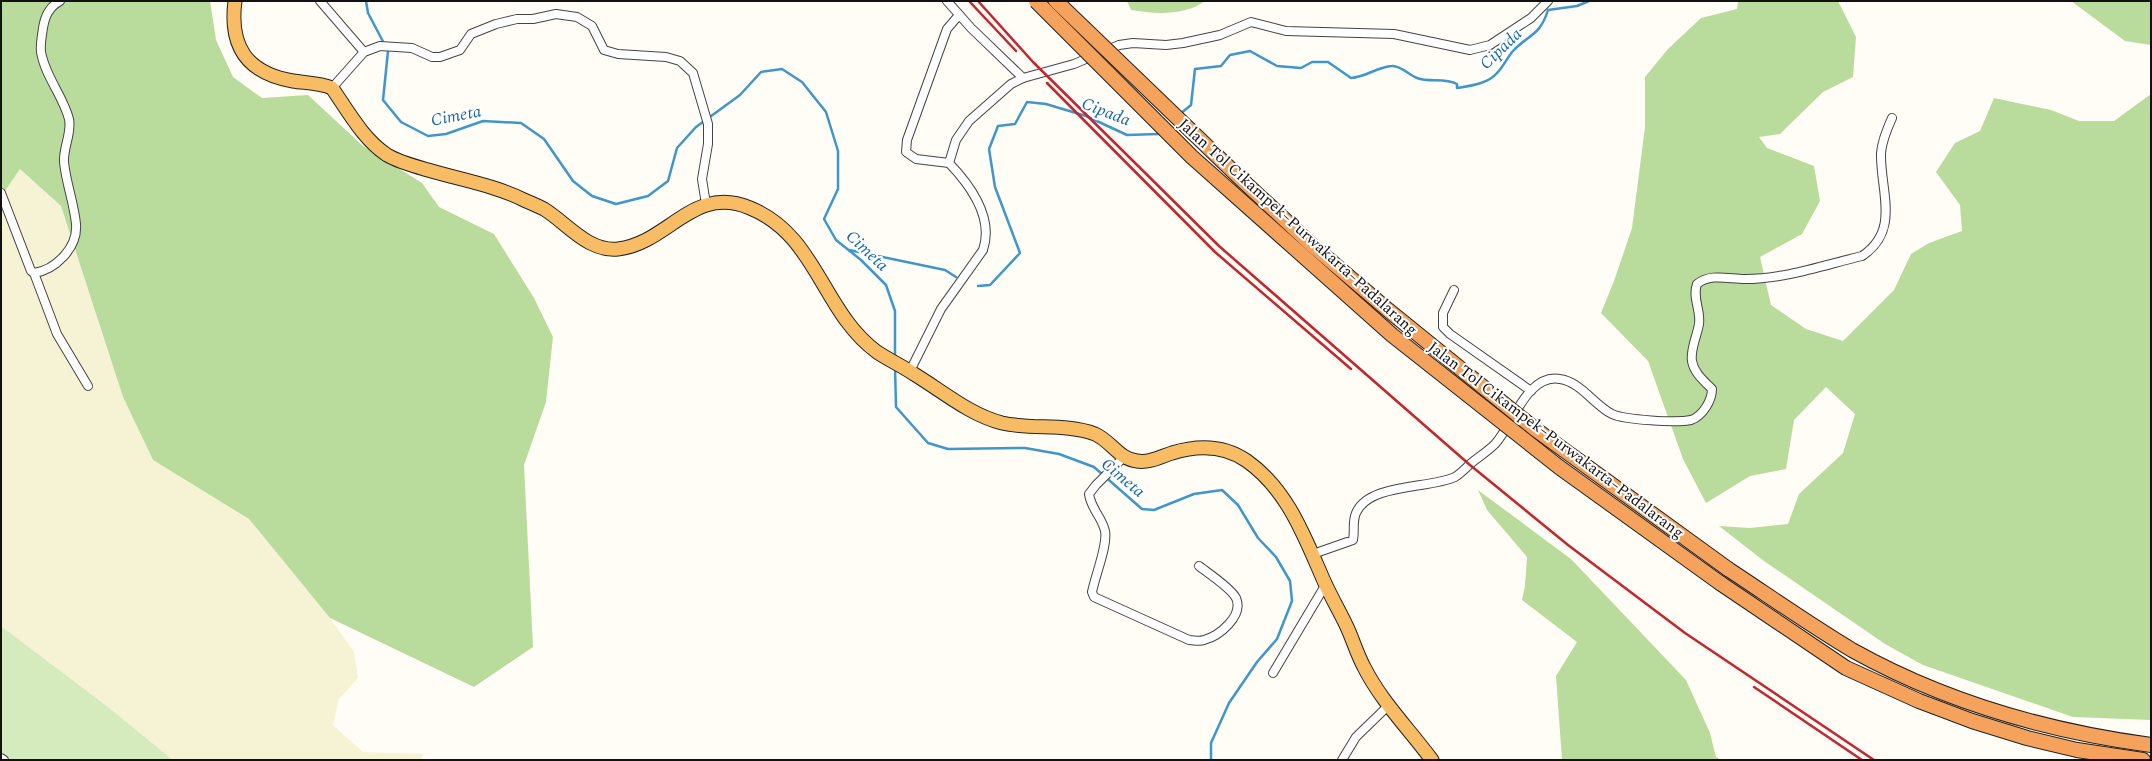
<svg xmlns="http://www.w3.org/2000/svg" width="2152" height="761" font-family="Spectral,serif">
  <rect width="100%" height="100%" fill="#fffdf5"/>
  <polygon fill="#f6f3d4" points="20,169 61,206 123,397 153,460 249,519 330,618 354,652 358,678 339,699 333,725 363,752 424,754 420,760 173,760 108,707 1,626 1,197"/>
  <polygon fill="#d5ebbd" points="1,626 108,707 173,760 1,760"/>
  <g fill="#b9dc9c">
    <polygon points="1,1 210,1 216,40 233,77 262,98 308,95 363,146 422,183 439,207 494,234 534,298 553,337 546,402 524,465 533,647 474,687 330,618 249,519 153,460 123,397 61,206 20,169 1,197"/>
    <path d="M1127,1H1205C1185,16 1154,14 1131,10Z"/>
    <polygon points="1738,1 1838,1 1856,37 1853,77 1823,92 1780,134 1759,137 1767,148 1814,166 1820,201 1802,234 1760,257 1771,305 1806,329 1843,341 1894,290 1911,254 1929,243 1962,231 1960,205 1936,172 1955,143 1980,131 1994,98 2051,110 2079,121 2114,121 2151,94 2151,720 2073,717 1923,665 1885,644 1764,561 1719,526 1750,528 1788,524 1799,494 1843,453 1855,414 1826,387 1794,420 1786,469 1750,476 1706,503 1683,459 1648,361 1601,313 1614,281 1632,228 1645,127 1645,77 1668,49 1701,18 1737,9"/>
    <polygon points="2071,1 2151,1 2151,45 2125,41"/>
    <polygon points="1478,490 1571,559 1686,680 1710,733 1716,757 1721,760 1562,760 1556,676 1577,642 1522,600 1525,586 1527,557 1487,510"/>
  </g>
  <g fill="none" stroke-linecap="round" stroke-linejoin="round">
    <g stroke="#3f96cf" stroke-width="2.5">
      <polyline points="366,1 368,13 388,51 383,100 401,122 428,136 446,134 483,121 521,123 544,139 573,181 592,196 616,204 648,196 668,181 677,148 696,127 740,95 761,72 782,69 802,82 826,112 838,151 838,189 824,219 836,240 861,260 886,285 895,311 895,358"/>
      <path d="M1180,114L1191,105L1195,69L1221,66L1230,55L1250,51L1277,66L1301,68L1312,62H1328L1351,78C1366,77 1377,67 1392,66C1400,65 1409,75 1417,78C1430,83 1444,77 1457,84V88C1469,86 1488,84 1497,73C1503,67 1507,58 1513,51C1529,34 1540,36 1548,10L1577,6L1589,1"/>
      <polyline points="849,250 945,270 956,277"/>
      <polyline points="978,286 990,285 1020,253 995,187 989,149 998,126 1015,124 1027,102 1046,104 1086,116 1127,135 1158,134 1160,132"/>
      <polyline points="895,367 896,407 928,443 948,449 1025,448 1059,454 1094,467 1142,509 1154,510 1194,494 1222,490 1238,505 1258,538 1276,557 1290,581 1292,601 1277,639 1257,662 1229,703 1211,743 1211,760"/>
    </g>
    <defs>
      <g id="minor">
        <polyline points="320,1 364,52"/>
        <polyline points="947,1 971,28 1023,78"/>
        <polyline points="332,88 364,52 380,46 412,48 432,57 440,57 460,50 471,34 496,24 517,19 533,19 556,14 577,17 592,26 604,50 618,54 666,57 680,61 693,73 708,124 708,144 702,179 706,204"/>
        <polyline points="949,163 916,159 906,152 907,140 947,29 959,15"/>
        <path d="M1,193L31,271L34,273C55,270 78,248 76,224C74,203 66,183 64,162C63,148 72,133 69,119C63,96 45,76 41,52C40,44 42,36 43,28C45,16 49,7 60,1"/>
        <polyline points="34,273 57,334 88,386"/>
        <polyline points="1454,290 1443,313 1443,327 1450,334 1531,391"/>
        <path d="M910,371L941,309L983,250C994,218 971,186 949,163L956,140L969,121L1011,84L1023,78L1074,64L1119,45L1133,43L1166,45L1183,43L1220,35L1251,22L1286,31L1394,34L1470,50L1490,45L1531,18L1548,1"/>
        <path d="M1124,457L1096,485L1089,494C1091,509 1102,517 1105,531C1108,545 1095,576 1092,592L1094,597L1189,640C1194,640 1199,642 1204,640C1219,636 1244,616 1236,598C1231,588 1208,573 1199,566"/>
        <path d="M1313,554L1353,540C1355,531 1352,522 1356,513C1369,483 1429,489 1455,477C1460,474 1465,469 1469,465C1477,458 1487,452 1495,444C1512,426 1527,373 1560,379C1581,382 1594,405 1612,414C1625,420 1677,423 1691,420C1703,416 1712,400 1712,389C1704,381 1694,373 1692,361C1690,350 1697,336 1699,324C1701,310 1692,298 1697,284C1710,273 1729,279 1745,279C1785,279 1824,265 1862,256C1901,230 1880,191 1881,153C1882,141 1887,129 1892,118"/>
        <polyline points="1273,673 1326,584"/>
        <polyline points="1,758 4,760"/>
        <polyline points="1342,760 1356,737 1389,705"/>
      </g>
      <path id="trunk" d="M235,1C229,47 247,73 293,81C306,83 320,83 332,88C348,111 363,139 387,155C399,162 414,166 428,170C458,179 497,186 524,200C531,203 538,206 544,209C568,224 588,252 618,249C669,243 693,184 750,208C817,235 822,312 877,352C889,360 902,366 914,374C942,391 970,415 1002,423C1033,430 1065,423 1095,434C1111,441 1119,459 1137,461C1149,463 1160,457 1172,453C1198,445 1224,445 1247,461C1288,490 1305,538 1324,581C1331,597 1340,612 1347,627C1353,640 1357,654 1364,667C1381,701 1409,729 1432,760"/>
      <g id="motorway">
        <path d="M1728,569C1769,596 1810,625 1852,650C1945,702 2047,731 2151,745"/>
        <polyline points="1720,583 1846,668 1919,701 1972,721 2027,738 2077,750 2143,760"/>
      </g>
    </defs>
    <use href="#minor" stroke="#444" stroke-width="10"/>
    <use href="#trunk" stroke="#222" stroke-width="15"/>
    <use href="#motorway" stroke="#222" stroke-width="16"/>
    <use href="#minor" stroke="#fff" stroke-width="8"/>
    <use href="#trunk" stroke="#f7bc64" stroke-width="13"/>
    <use href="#motorway" stroke="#f5a25d" stroke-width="14"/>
    <g stroke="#c4262e" stroke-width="2.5">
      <polyline points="969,1 1016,51"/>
      <polyline points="978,1 1033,62 1219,246 1470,465 1568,545 1685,633 1874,760"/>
      <polyline points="1047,83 1215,252 1351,369"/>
      <polyline points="1754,687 1862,760"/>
    </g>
    <defs>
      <g id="motorway-bridge">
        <polyline points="1036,1 1192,157 1392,335 1559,467 1720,583"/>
        <polyline points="1056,1 1242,180 1313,246 1388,310 1535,429 1728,569"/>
      </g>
    </defs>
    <use href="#motorway-bridge" stroke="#222" stroke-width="16" stroke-linecap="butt"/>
    <use href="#motorway-bridge" stroke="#f5a25d" stroke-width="14"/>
  </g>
  <g text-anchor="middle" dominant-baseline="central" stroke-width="4" stroke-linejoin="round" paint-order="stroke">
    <g font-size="16" fill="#111" stroke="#fff">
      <text transform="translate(1298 227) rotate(42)">Jalan Tol Cikampek–Purwakarta–Padalarang</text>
      <text transform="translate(1556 440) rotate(37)">Jalan Tol Cikampek–Purwakarta–Padalarang</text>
    </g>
    <g font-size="17" font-style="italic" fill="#1768a6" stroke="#fff">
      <text transform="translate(1501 49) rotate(-44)">Cipada</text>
      <text transform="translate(1106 112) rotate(21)">Cipada</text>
      <text transform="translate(456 116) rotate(-11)">Cimeta</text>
      <text transform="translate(867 251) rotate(43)">Cimeta</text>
      <text transform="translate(1123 478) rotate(40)">Cimeta</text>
    </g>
  </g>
  <rect width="2152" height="761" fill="none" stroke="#111111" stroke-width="4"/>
</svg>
